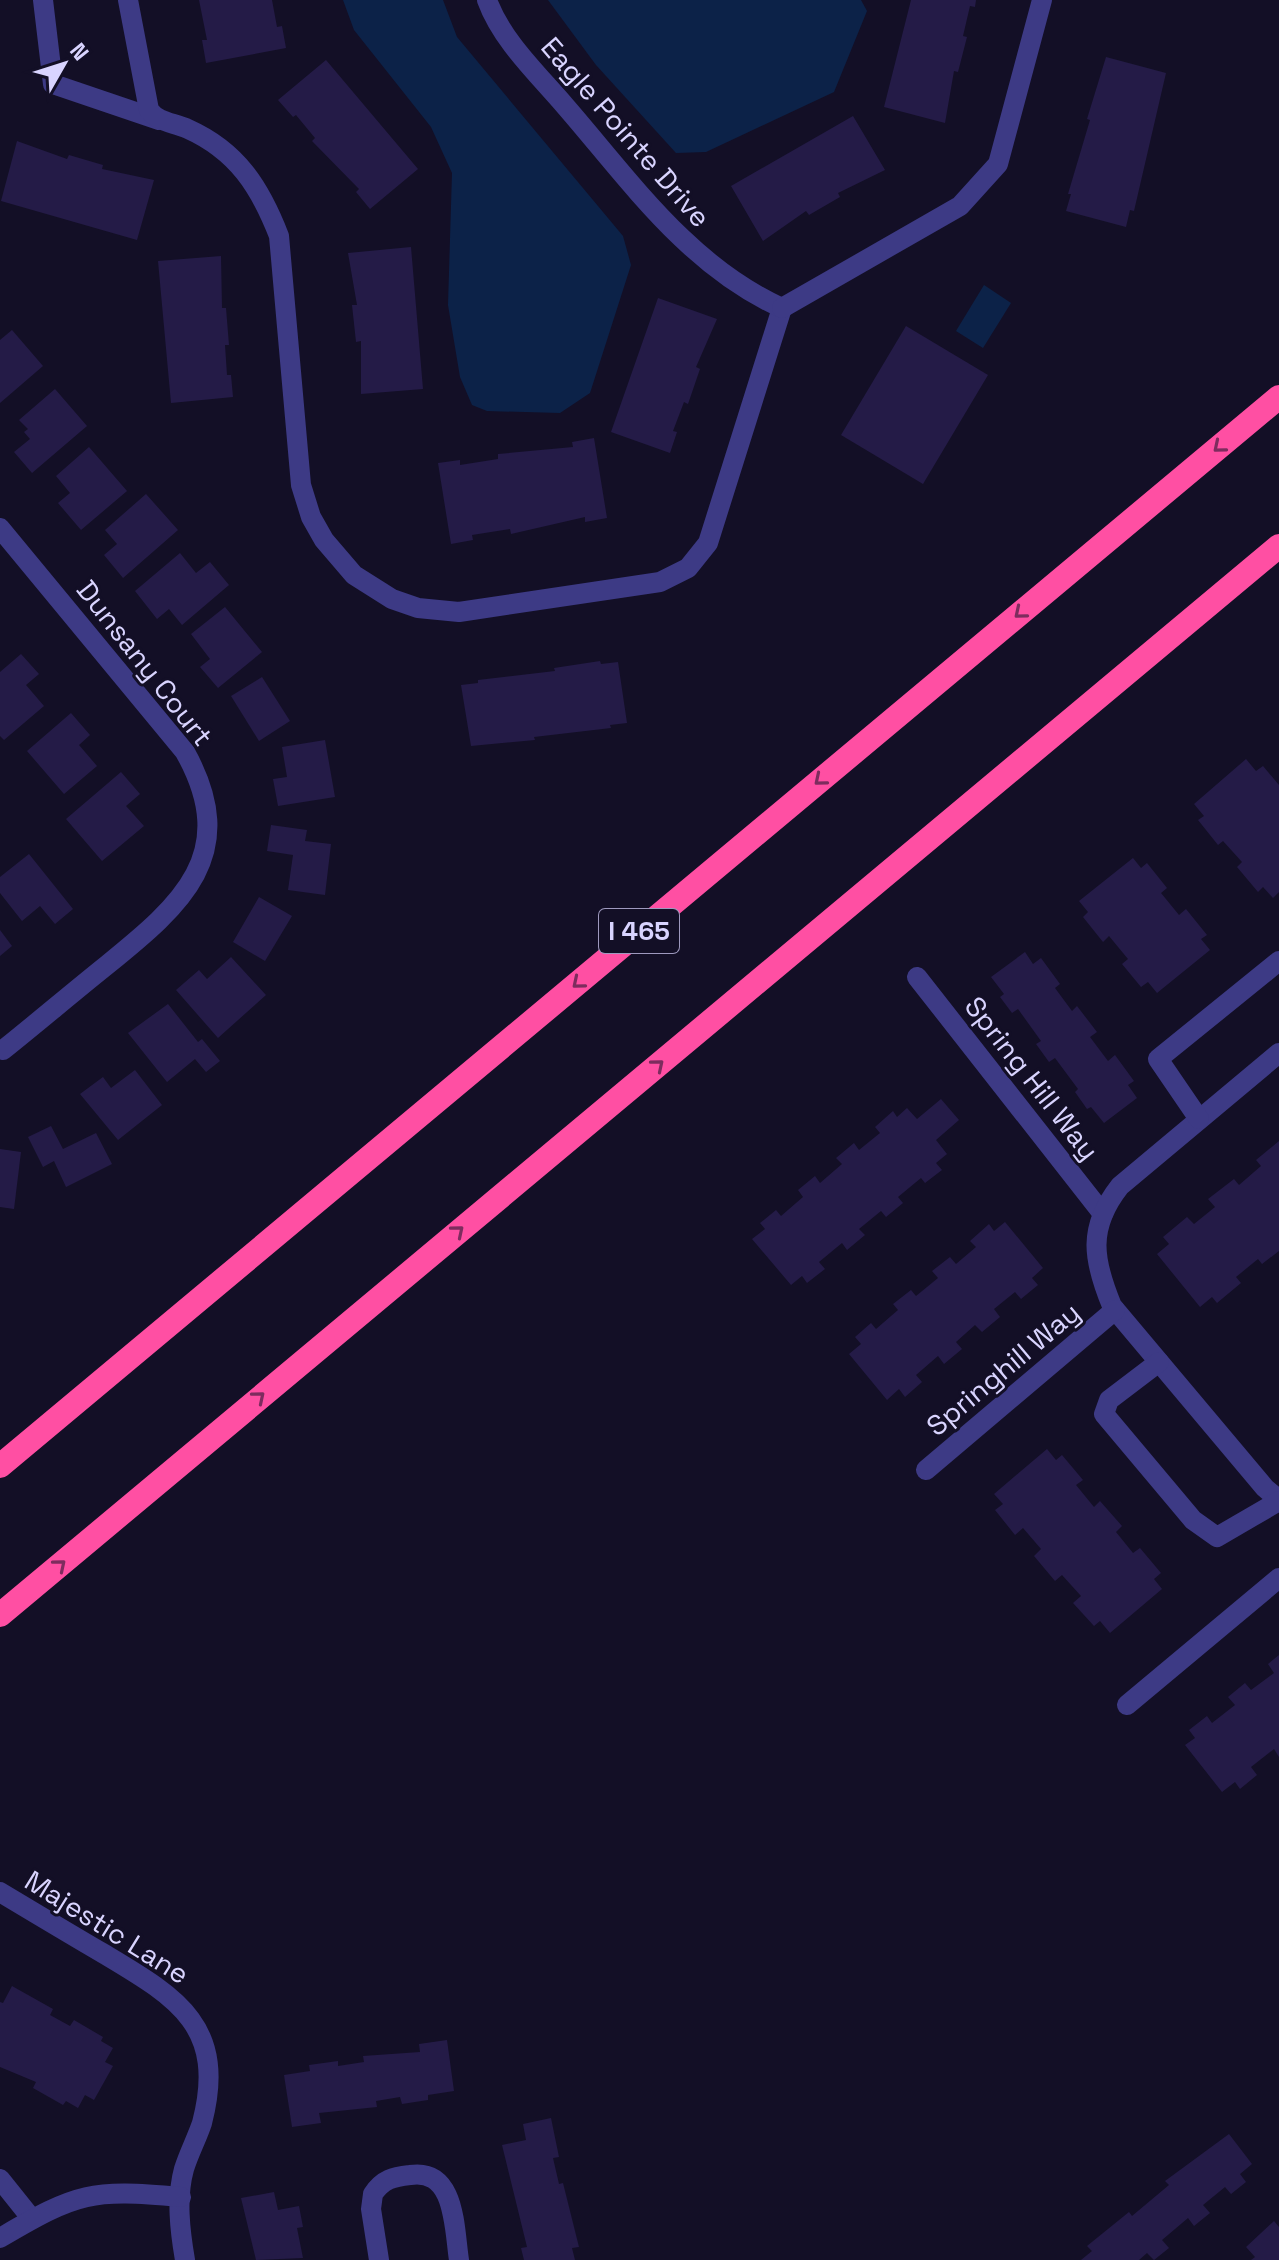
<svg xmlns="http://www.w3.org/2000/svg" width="1279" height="2260" font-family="'Space Grotesk',sans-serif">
  <rect width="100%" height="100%" fill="#130f26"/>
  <g fill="#0c2248">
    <polygon points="343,0 443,0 457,37 623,236 631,265 590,393 560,413 487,411 472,405 460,377 448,305 452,173 431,127 354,30"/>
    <polygon points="548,0 861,0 867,11 834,92 706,152 676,153 596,65"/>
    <polygon points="984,285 1011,303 983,348 956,331"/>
  </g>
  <g fill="#241b47">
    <polygon points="199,0 272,0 277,27 282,26 286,48 206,63 202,40 207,40"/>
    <polygon points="911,0 976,0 975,7 970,6 963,36 967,37 958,72 954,71 945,123 884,107"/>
    <polygon points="1106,57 1166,73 1134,211 1130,210 1126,227 1066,211 1071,194 1068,194 1090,120 1087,119"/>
    <polygon points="326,60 418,169 370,209 356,192 359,189 312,141 315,138 296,115 293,117 278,100"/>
    <polygon points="853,116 885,170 838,193 840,197 809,215 806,211 763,241 731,186"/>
    <polygon points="17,141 67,159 69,155 103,165 102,169 154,180 137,240 1,201"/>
    <polygon points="411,247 423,389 361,394 361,341 356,342 352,305 357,305 348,253"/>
    <polygon points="221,256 222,308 226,308 229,345 225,345 227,375 231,375 233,397 171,403 158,261"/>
    <polygon points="658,298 717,319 696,367 700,369 688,404 684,402 673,431 677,432 670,453 611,432"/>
    <polygon points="906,326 988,375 923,484 841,435"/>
    <polygon points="12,330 43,366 0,403 0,340"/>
    <polygon points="55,389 87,426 32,473 14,452 30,439 24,432 28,429 19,420"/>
    <polygon points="594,438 607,518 585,522 585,517 511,534 510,529 472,535 473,540 451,544 438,463 460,460 460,465 498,459 498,454 573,447 572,442"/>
    <polygon points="89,447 127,491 81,530 58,503 70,493 56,476"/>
    <polygon points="146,494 178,530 123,578 104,555 117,544 105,530"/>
    <polygon points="180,553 196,573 210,562 229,585 182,625 169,609 157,619 135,591"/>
    <polygon points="225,607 262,652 218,688 200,667 210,659 191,634"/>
    <polygon points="21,654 39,674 26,685 44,706 4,740 0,736 0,672"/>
    <polygon points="600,661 601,664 618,662 627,723 610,725 611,728 534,737 535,740 471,746 461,685 478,683 478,680 555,671 554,668"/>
    <polygon points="262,677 290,721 259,741 231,696"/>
    <polygon points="71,713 90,735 79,745 97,766 64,794 27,751"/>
    <polygon points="325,740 335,797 278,806 273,779 287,777 282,747"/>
    <polygon points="1246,759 1256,771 1263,766 1279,785 1279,892 1273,898 1263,887 1258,892 1237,867 1242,862 1223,841 1218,845 1198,820 1204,816 1194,804"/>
    <polygon points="121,772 140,794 126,806 144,826 102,861 66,819"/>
    <polygon points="271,825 307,830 305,841 331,844 325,895 288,890 293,855 267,851"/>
    <polygon points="29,854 73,909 55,924 40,906 22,921 0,893 0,877"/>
    <polygon points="1133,858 1141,868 1147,863 1167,888 1161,893 1179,915 1186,909 1207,935 1201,939 1210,950 1157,993 1148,982 1141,987 1122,964 1128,959 1109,936 1103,942 1083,917 1088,912 1079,901"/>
    <polygon points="259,897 292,916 265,961 233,942"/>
    <polygon points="0,930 12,946 0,956"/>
    <polygon points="1025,952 1033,964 1041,958 1060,984 1055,988 1072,1011 1077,1006 1097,1032 1090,1037 1108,1061 1115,1055 1134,1081 1128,1085 1137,1098 1104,1123 1091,1107 1087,1109 1075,1092 1078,1089 1055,1058 1049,1062 1036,1044 1041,1041 1018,1009 1012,1013 1000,997 1004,994 991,977"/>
    <polygon points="231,957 266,995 218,1038 176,990 199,970 207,979"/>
    <polygon points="168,1004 198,1042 202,1039 220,1061 206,1072 195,1059 167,1082 128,1033"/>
    <polygon points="135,1070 162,1105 118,1140 80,1094 103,1077 111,1088"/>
    <polygon points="941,1099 959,1120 936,1140 947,1154 936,1163 942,1170 925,1183 921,1178 898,1197 903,1203 886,1217 881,1211 859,1229 865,1235 847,1250 842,1243 819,1262 825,1269 807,1283 802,1276 791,1285 752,1239 765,1229 760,1223 776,1210 781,1216 803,1197 798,1190 815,1176 820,1183 842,1164 836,1158 854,1143 859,1150 880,1133 875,1127 893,1111 897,1117 907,1108 917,1119"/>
    <polygon points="51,1126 63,1149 96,1133 112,1164 66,1187 54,1161 43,1167 28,1137"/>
    <polygon points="1279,1141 1279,1251 1262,1264 1258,1259 1236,1277 1241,1283 1217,1303 1212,1297 1200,1307 1157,1254 1169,1244 1163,1237 1187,1217 1194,1224 1215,1207 1208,1199 1234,1179 1239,1185 1261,1166 1256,1160"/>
    <polygon points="0,1149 21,1152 14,1209 0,1207"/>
    <polygon points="1005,1222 1043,1268 1032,1278 1038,1285 1021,1299 1015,1292 994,1309 1000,1317 982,1332 975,1325 956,1342 962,1349 944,1364 938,1356 916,1375 922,1382 905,1397 899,1389 887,1400 849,1354 861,1344 855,1337 871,1323 876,1329 898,1310 893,1304 911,1290 916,1296 938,1278 932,1271 950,1257 956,1264 976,1247 970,1241 989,1224 994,1231"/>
    <polygon points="1047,1449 1056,1460 1062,1455 1083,1480 1076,1485 1094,1507 1100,1501 1122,1526 1116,1532 1133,1553 1140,1548 1161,1573 1154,1579 1162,1589 1110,1633 1100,1621 1094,1626 1073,1603 1081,1596 1062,1575 1055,1581 1034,1556 1041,1549 1023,1528 1015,1535 995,1510 1003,1504 994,1494"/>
    <polygon points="1279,1655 1279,1757 1274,1749 1251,1767 1257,1775 1240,1789 1235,1782 1222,1792 1185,1745 1195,1738 1189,1730 1207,1716 1212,1723 1235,1705 1228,1697 1245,1683 1251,1690 1274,1673 1268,1664"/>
    <polygon points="12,1986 53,2009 50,2015 70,2026 74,2020 103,2037 101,2041 113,2048 105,2062 113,2066 94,2100 85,2095 78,2108 66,2101 63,2105 33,2088 36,2082 0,2067 0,2002 3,2003"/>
    <polygon points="447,2040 454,2091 428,2095 428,2100 402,2104 400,2097 376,2101 377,2107 319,2113 321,2123 292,2127 284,2075 310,2071 309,2065 338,2061 338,2066 364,2062 363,2056 420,2052 419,2044"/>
    <polygon points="551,2118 559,2157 553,2158 559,2184 563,2183 579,2247 572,2248 575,2260 524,2260 521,2248 527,2247 502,2145 526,2140 523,2124"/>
    <polygon points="1229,2134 1252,2164 1240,2174 1246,2182 1231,2194 1225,2187 1203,2205 1210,2213 1194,2226 1188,2218 1162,2240 1169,2248 1154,2260 1147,2253 1139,2260 1081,2260 1092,2251 1087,2246 1129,2212 1132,2216 1169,2185 1165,2181"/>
    <polygon points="274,2192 278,2210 299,2206 303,2227 297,2228 303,2258 256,2260 241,2198"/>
    <polygon points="1274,2221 1279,2227 1279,2260 1251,2260 1255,2257 1246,2247"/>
  </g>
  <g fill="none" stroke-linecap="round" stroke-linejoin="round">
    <g stroke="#3d3a85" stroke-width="20">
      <polyline points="43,0 53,84 159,120"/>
      <path d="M128,0L149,110C159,123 173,122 188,129C237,151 260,187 279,236L301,485L311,517L324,540L354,575L392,599L418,608L459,612L660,582L688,568L708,543L782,308"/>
      <path d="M487,0C502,41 538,74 566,107C631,182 689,266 782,308"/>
      <polyline points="782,308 960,206 998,164 1042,0"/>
      <path d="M0,528L185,752C242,854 181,905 107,965C72,993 38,1022 3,1050"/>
      <polyline points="917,977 1103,1214"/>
      <path d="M1279,1053L1120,1186C1087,1228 1093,1260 1112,1306L1265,1488L1279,1500"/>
      <polyline points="1199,1119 1158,1059 1279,961"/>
      <polyline points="1159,1362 1109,1400 1104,1414 1193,1520 1217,1537 1279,1501"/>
      <polyline points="926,1470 1115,1310"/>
      <polyline points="1127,1705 1279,1578"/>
      <path d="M0,1892C35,1913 70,1934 106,1955C178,1998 227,2027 202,2123C197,2138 189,2153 184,2169C176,2198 180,2231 185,2260"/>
      <polyline points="0,2179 32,2219"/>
      <path d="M0,2238C78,2192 91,2189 181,2197"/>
      <path d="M379,2260L371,2209L373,2194C383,2179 393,2177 410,2175C456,2168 454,2228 459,2260"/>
    </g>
    <g stroke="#ff4fa3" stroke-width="24">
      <polyline points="0,1466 1279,397"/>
      <polyline points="0,1615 1279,546"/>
    </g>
  </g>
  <defs><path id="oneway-chevron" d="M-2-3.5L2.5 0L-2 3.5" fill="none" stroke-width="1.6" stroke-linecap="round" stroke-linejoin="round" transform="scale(2)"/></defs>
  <g stroke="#7d2c5e">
    <use href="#oneway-chevron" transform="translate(1219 447) rotate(140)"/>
    <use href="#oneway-chevron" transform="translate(1020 613) rotate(140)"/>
    <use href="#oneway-chevron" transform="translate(820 780) rotate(140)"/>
    <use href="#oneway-chevron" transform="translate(578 983) rotate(140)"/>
    <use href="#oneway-chevron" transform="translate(658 1065) rotate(-40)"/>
    <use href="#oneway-chevron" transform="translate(458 1231) rotate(-40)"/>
    <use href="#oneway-chevron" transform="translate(259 1397) rotate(-40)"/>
    <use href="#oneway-chevron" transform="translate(60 1565) rotate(-40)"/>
  </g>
  <g text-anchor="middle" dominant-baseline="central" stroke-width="6" stroke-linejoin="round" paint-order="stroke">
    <rect fill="#130f26" stroke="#9e99be" stroke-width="2" x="599" y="909" width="80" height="44" rx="6"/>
    <g font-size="26" font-weight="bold" fill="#d9d4ff">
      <text x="639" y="931">I 465</text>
    </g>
    <g font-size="28" fill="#d9d4ff" stroke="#130f26">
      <text transform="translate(626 132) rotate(49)">Eagle Pointe Drive</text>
      <text transform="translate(145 663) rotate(52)">Dunsany Court</text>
      <text transform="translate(1032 1078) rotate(52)">Spring Hill Way</text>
      <text transform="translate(1003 1369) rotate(-40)">Springhill Way</text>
      <text transform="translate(107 1927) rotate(32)">Majestic Lane</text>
    </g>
  </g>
  <g transform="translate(64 64) rotate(51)" stroke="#130f26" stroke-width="6" paint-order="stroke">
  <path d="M0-6L14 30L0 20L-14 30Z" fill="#d9d4ff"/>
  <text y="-12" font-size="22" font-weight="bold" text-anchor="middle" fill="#d9d4ff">N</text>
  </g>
</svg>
